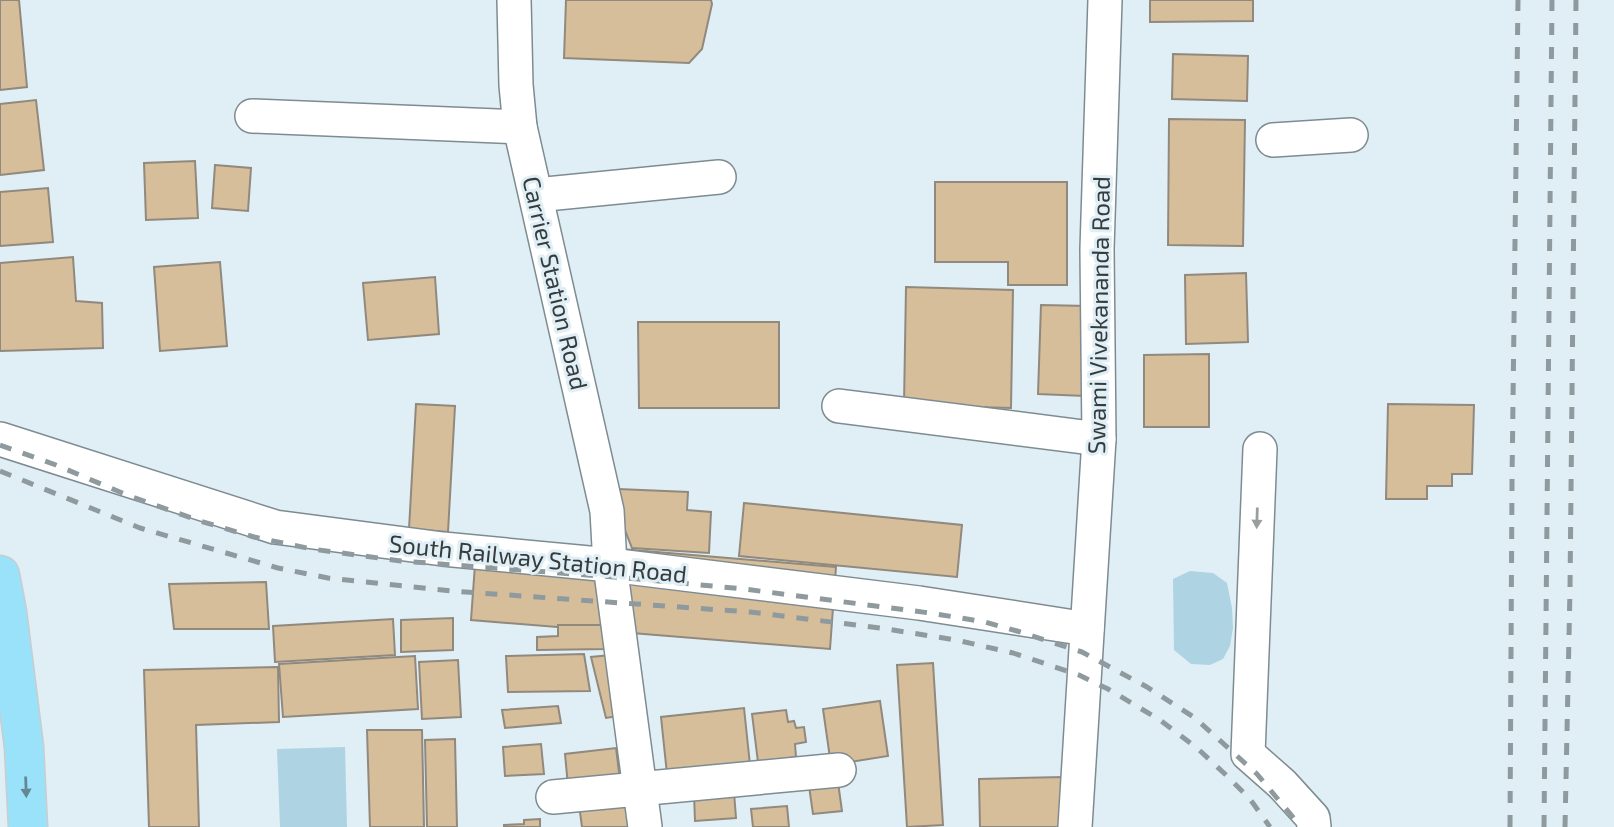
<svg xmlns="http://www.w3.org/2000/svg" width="1614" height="827" font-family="'Exo 2',sans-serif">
  <rect width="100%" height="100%" fill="#dfeff5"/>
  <g fill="#aed4e3">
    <polygon points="1190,571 1213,573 1227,583 1232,608 1233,628 1230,646 1223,659 1210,665 1191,664 1174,650 1173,579"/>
    <polygon points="345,747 347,827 280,827 277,749"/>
  </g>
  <g fill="#d7be9a" stroke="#91897e" stroke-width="2">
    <polygon points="0,0 19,0 27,87 0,90"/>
    <polygon points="566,0 711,0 712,4 702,49 689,63 564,58"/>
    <polygon points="1150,0 1253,0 1253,21 1150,22"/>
    <polygon points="1173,54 1248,56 1247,101 1172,99"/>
    <polygon points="36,100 44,170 0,175 0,104"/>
    <polygon points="1169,119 1245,120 1243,246 1168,245"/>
    <polygon points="195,161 198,218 146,220 144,163"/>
    <polygon points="215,165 251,168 248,211 212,208"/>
    <polygon points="935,182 1067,182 1067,285 1008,285 1008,262 935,262"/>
    <polygon points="48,188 53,242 0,246 0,192"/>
    <polygon points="73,257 76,301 102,303 103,348 0,351 0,263"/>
    <polygon points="220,262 227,346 160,351 154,267"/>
    <polygon points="1246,273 1248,342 1186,344 1185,275"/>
    <polygon points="435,277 439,334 368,340 363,283"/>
    <polygon points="906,287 1013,290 1011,408 904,405"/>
    <polygon points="1041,305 1088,306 1085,396 1038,394"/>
    <polygon points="638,322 779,322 779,408 639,408"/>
    <polygon points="1209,354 1209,427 1144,427 1144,355"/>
    <polygon points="416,404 455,406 448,532 409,529"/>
    <polygon points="1388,404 1474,405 1472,474 1452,474 1452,486 1427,486 1427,499 1386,499"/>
    <polygon points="618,489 688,492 687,510 711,512 709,553 632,548 617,510"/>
    <polygon points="744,503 962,525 957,577 739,556"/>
    <polygon points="477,537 836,567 830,649 471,620"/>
    <polygon points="266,582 269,629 174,629 169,584"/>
    <polygon points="453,618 453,650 401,652 401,620"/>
    <polygon points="393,619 395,655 275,662 273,626"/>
    <polygon points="558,625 616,625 607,649 537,650 537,637 558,636"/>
    <polygon points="584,654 590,691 508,692 506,656"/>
    <polygon points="611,655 626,715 606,718 591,657"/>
    <polygon points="415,656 418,709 283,717 279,664"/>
    <polygon points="458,660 461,717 422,719 419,662"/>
    <polygon points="933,663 943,825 907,827 897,665"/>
    <polygon points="278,667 279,722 196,725 199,827 149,827 144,670"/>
    <polygon points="880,701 888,756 831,765 823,709"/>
    <polygon points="558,706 561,723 505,728 502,710"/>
    <polygon points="744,708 750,765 667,774 661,717"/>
    <polygon points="786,710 788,722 794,721 796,728 804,727 806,742 795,744 796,757 758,762 752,714"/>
    <polygon points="367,730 422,730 424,827 370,827"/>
    <polygon points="455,739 457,827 427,827 425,740"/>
    <polygon points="541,744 544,774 505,776 503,747"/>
    <polygon points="616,748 620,780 568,786 565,754"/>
    <polygon points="837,775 842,811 813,814 808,779"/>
    <polygon points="1063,777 1064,827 980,827 979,779"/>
    <polygon points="734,792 736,818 695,821 694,794"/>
    <polygon points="627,800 630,827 582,827 579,805"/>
    <polygon points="787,806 789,827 753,827 751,809"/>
    <polygon points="540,819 540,827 504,827 504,825 524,824 524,820"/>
  </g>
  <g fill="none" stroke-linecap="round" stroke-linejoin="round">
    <defs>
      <g id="minor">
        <polyline points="514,0 516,85 520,127 607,511 610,565 645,827"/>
        <polyline points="252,116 520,127"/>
        <polyline points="1273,140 1351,135"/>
        <polyline points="536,195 719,177"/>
        <polyline points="839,406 1099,439"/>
        <polyline points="0,439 275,527 443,549 610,565 919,603 1087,629"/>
        <polyline points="1260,449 1248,754 1282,784 1313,818 1314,827"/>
        <polyline points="553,797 839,770"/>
        <polyline points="1075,827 1099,439 1097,249 1105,0"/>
      </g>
      <polyline id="major" points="0,575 7,612 24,747 28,827"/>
    </defs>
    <use href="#minor" stroke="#7e8c91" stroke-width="36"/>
    <use href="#major" stroke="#cbcccd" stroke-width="41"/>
    <use href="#minor" stroke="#fff" stroke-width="33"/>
    <use href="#major" stroke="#9ae2fa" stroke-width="38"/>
    <g stroke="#8f9a9e" stroke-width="5" stroke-dasharray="12 12" stroke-linecap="butt">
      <polyline points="0,445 56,465 127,495 200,521 254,537 312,549 401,561 627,578 744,589 930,613 985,622 1017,631 1082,652 1147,687 1195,718 1257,774 1301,827"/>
      <polyline points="0,471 140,528 278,568 328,578 451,591 750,612 880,628 956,640 1013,653 1079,675 1108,689 1160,720 1197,748 1226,775 1250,799 1270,827"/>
      <polyline points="1510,827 1512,482 1518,0"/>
      <polyline points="1544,827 1552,0"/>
      <polyline points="1565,827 1570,589 1576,0"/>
    </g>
  </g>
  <defs><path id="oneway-solid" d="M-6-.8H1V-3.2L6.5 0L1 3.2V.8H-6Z" transform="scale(1.75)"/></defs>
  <use fill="#9a9e9e" href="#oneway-solid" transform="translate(1257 518) rotate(92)"/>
  <use fill="#638793" href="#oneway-solid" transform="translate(26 787) rotate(88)"/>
  <g text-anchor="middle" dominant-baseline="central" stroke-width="6" stroke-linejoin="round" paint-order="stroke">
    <g font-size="24" fill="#363c3e" stroke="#dfeff5">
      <text transform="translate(556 283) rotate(77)">Carrier Station Road</text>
      <text transform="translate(1098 315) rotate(-89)">Swami Vivekananda Road</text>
      <text transform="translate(538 558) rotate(6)">South Railway Station Road</text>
    </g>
  </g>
</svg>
